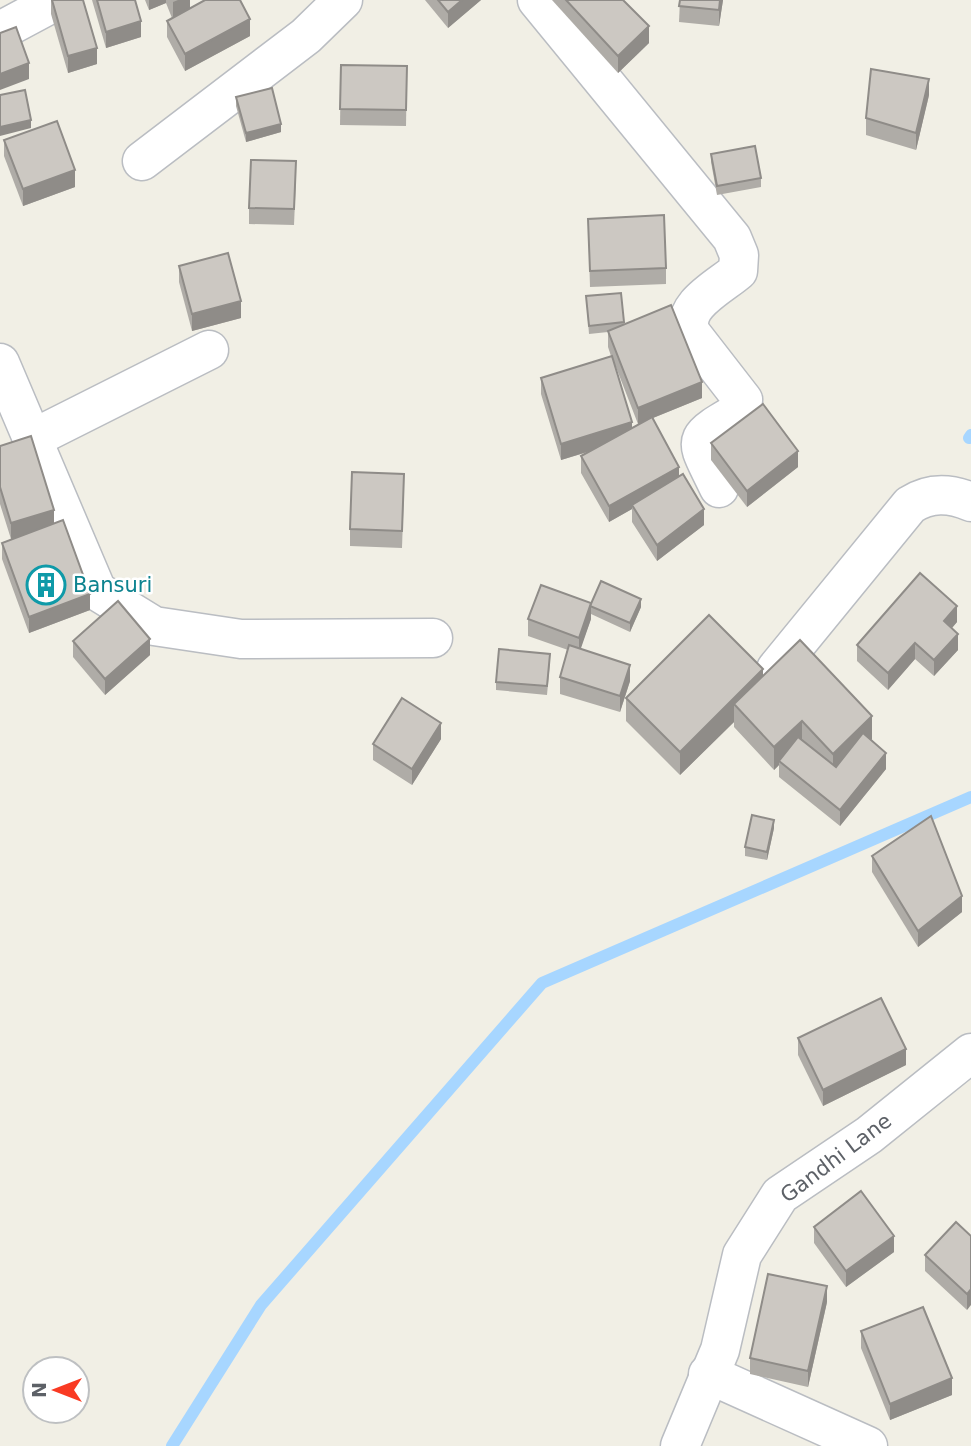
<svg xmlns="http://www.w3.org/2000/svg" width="971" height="1446" font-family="'DejaVu Sans',sans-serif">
  <rect width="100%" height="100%" fill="#f1efe5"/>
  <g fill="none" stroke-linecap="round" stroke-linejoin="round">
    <g stroke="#a7d6ff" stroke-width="12">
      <polyline points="969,438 971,435"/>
      <polyline points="172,1446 261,1305 542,983 971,797"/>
    </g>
    <defs>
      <g id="minor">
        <path d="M537,0L732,238L739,255L738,271C721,286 679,306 691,333L743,400L740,411C688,441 695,437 719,488"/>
        <polyline points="0,31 58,0"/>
        <polyline points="142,161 306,36 343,0"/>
        <polyline points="0,363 97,591 154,626 241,639 433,638"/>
        <polyline points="34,438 209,350"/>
        <path d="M776,669L910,505C930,492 950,493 971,502"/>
        <polyline points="708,1374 868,1446"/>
        <polyline points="680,1446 720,1350 742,1255 780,1195 869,1135 971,1053"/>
      </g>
    </defs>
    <use href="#minor" stroke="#babdc2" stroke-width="41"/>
    <use href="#minor" stroke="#fff" stroke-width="38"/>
  </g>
  <g fill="#afaca7" fill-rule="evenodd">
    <polygon points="51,0 83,0 97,64 68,73 51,14"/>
    <polygon points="92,0 135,0 141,37 106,48"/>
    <polygon points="145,0 190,0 190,8 250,36 185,71 167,37 167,21 172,18 166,3 149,10"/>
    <polygon points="425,0 481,0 448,28"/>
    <polygon points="552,0 623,0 649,43 618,73"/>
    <polygon points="680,0 723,0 719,26 679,22"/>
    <polygon points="341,65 407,66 406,126 340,125"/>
    <polygon points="929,95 916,150 866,135 866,118"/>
    <polygon points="236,97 281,132 246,142 236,106"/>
    <polygon points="4,140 75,187 23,206 4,156"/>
    <polygon points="711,154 761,178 761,187 717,195 711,162"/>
    <polygon points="296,178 294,225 249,224 249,208"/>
    <polygon points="588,219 666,268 666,284 590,287"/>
    <polygon points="179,266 241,318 192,331 179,282"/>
    <path d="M621,293L624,324L702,398L653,418L679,476L704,525L657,561L632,522V509L609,522L581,473V456L591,451L561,460L541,394V378L611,356L608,347V332L589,334L586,296ZM614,362L638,424L642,422L632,428Z"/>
    <polygon points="711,443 798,467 747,507 711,460"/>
    <polygon points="0,446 54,523 90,610 29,633 2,559 2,543 11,539 0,504"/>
    <polygon points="404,490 402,548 350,546 350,529"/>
    <polygon points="591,603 641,607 630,632 591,614 591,619 580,649 630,681 620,712 560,694 560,677 568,650 528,636 528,619"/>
    <polygon points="957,622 952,628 958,650 934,676 915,659 888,690 857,661 857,645"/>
    <polygon points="73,641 150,655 105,695 73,657"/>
    <polygon points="550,662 547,695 496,690 496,682"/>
    <polygon points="763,676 872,739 871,740 886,769 840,826 779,777 779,765 774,770 734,727 734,722 680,775 626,721 626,698"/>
    <polygon points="441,739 412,785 373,760 373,744"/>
    <polygon points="774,828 767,860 745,856 745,847"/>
    <polygon points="872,856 962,912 918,947 872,872"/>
    <polygon points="798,1038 906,1065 823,1106 798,1055"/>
    <polygon points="814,1227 894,1252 846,1287 814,1243"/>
    <polygon points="971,1236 967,1310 925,1271 925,1255"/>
    <polygon points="827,1302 808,1387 750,1374 750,1358"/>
    <polygon points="861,1331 952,1395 890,1420 861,1348"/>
  </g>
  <g fill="#8f8c88">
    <polygon points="149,0 166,0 166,3 149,10"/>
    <polygon points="178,0 190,0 190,11 173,19 173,2"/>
    <polygon points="462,0 481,0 448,28 448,12"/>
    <polygon points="720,0 723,0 719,26 719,10"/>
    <polygon points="250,19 250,36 185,71 185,54"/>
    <polygon points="141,21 141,37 106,48 106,32"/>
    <polygon points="649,26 649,43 618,73 618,56"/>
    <polygon points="97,48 97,64 68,73 68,56"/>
    <polygon points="29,63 29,79 0,90 0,74"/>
    <polygon points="929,79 929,95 916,150 916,133"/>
    <polygon points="31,120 31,128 0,136 0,127"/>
    <polygon points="281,124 281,132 246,142 246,133"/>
    <polygon points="75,170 75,187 23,206 23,189"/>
    <polygon points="241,301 241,318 192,331 192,314"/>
    <polygon points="702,382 702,398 638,424 638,408"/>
    <polygon points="632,422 632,438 561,460 561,444"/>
    <polygon points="798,451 798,467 747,507 747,491"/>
    <polygon points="679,467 679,483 632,505 632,509 609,522 609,506"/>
    <polygon points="704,509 704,525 657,561 657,545"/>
    <polygon points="54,510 54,526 11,539 11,523"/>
    <polygon points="90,594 90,610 29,633 29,617"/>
    <polygon points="641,599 641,607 630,632 630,623"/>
    <polygon points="591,603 591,619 579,654 579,638"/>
    <polygon points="957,606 957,622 944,637 944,621"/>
    <polygon points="958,634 958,650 934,676 934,660"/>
    <polygon points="150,639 150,655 105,695 105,679"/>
    <polygon points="915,643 915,659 888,690 888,673"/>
    <polygon points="630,665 630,681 620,712 620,696"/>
    <polygon points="763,669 763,692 734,704 734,722 680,775 680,752"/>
    <polygon points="872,716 872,739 833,777 833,754"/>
    <polygon points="802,721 802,744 779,761 779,765 774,770 774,747"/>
    <polygon points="441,723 441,739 412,785 412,769"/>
    <polygon points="886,753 886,769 840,826 840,810"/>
    <polygon points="774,820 774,828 767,860 767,852"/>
    <polygon points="962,896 962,912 918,947 918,931"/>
    <polygon points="906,1049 906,1065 823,1106 823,1090"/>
    <polygon points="894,1236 894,1252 846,1287 846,1271"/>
    <polygon points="827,1286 827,1302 808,1387 808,1371"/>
    <polygon points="971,1289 971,1305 967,1310 967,1294"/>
    <polygon points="952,1378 952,1395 890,1420 890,1404"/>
  </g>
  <g fill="#ccc8c2" stroke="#8f8c88" stroke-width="2">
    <polygon points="52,0 83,0 97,48 68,56"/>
    <polygon points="97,0 135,0 141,21 106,32"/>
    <polygon points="205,0 240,0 250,19 185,54 167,21"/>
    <polygon points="438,0 462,0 448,12"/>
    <polygon points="566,0 623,0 649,26 618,56"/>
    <polygon points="680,0 720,0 719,10 679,6"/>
    <polygon points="16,27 29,63 0,74 0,33"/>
    <polygon points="341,65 407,66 406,110 340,109"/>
    <polygon points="871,69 929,79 916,133 866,118"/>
    <polygon points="272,88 281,124 246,133 236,97"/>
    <polygon points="25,90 31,120 0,127 0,95"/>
    <polygon points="57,121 75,170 23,189 4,140"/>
    <polygon points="755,146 761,178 717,186 711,154"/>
    <polygon points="251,160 296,161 294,209 249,208"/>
    <polygon points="664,215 666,268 590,271 588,219"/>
    <polygon points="228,253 241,301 192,314 179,266"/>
    <polygon points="621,293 624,322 589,326 586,296"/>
    <polygon points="671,305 702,382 638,408 608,331"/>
    <polygon points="612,356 632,422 561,444 541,378"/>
    <polygon points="763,404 798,451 747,491 711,443"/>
    <polygon points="652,417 679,467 609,506 581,456"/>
    <polygon points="31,436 54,510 11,523 0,487 0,446"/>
    <polygon points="352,472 404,474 402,531 350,529"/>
    <polygon points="683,474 704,509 657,545 632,505"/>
    <polygon points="63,520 90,594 29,617 2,543"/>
    <polygon points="920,573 957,606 944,621 958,634 934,660 915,643 888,673 857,645"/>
    <polygon points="601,581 641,599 630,623 590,606"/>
    <polygon points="541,585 591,603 579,638 528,619"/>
    <polygon points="118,601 150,639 105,679 73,641"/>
    <polygon points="709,615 763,669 680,752 626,698"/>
    <polygon points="800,640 872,716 833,754 802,721 774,747 734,704"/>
    <polygon points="569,645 630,665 620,696 560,677"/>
    <polygon points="499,649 550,654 547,686 496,682"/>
    <polygon points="402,698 441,723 412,769 373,744"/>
    <polygon points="863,733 886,753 840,810 779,761 798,737 836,767"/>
    <polygon points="752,815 774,820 767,852 745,847"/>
    <polygon points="931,816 962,896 918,931 872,856"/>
    <polygon points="881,998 906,1049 823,1090 798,1038"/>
    <polygon points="861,1191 894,1236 846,1271 814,1227"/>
    <polygon points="956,1222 971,1236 971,1289 967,1294 925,1255"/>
    <polygon points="768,1274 827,1286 808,1371 750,1358"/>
    <polygon points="923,1307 952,1378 890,1404 861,1331"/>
  </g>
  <defs>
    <symbol id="building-ring" viewBox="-11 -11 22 22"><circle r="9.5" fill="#fff" stroke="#0f9aa8" stroke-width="1.5"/><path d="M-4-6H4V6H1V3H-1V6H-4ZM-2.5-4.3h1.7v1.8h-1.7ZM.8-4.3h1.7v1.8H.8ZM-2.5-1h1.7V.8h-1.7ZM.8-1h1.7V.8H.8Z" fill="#0f9aa8"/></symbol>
  </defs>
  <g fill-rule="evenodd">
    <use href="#building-ring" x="24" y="563" width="44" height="44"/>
  </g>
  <g text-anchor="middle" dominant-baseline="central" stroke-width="5" stroke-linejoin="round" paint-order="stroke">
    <g font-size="21" fill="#0d838f" stroke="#fff" text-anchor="start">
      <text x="73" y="585">Bansuri</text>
    </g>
    <g font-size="21" fill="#5d6167" stroke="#fff">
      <text transform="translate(836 1158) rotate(-37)">Gandhi Lane</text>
    </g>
  </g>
  <g transform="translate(56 1390) rotate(270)"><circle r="33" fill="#ffffff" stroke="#bec0c2" stroke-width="2"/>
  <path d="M0-5L12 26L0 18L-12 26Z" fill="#f93a23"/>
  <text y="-10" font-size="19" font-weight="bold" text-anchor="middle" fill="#5d6167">N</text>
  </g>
</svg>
